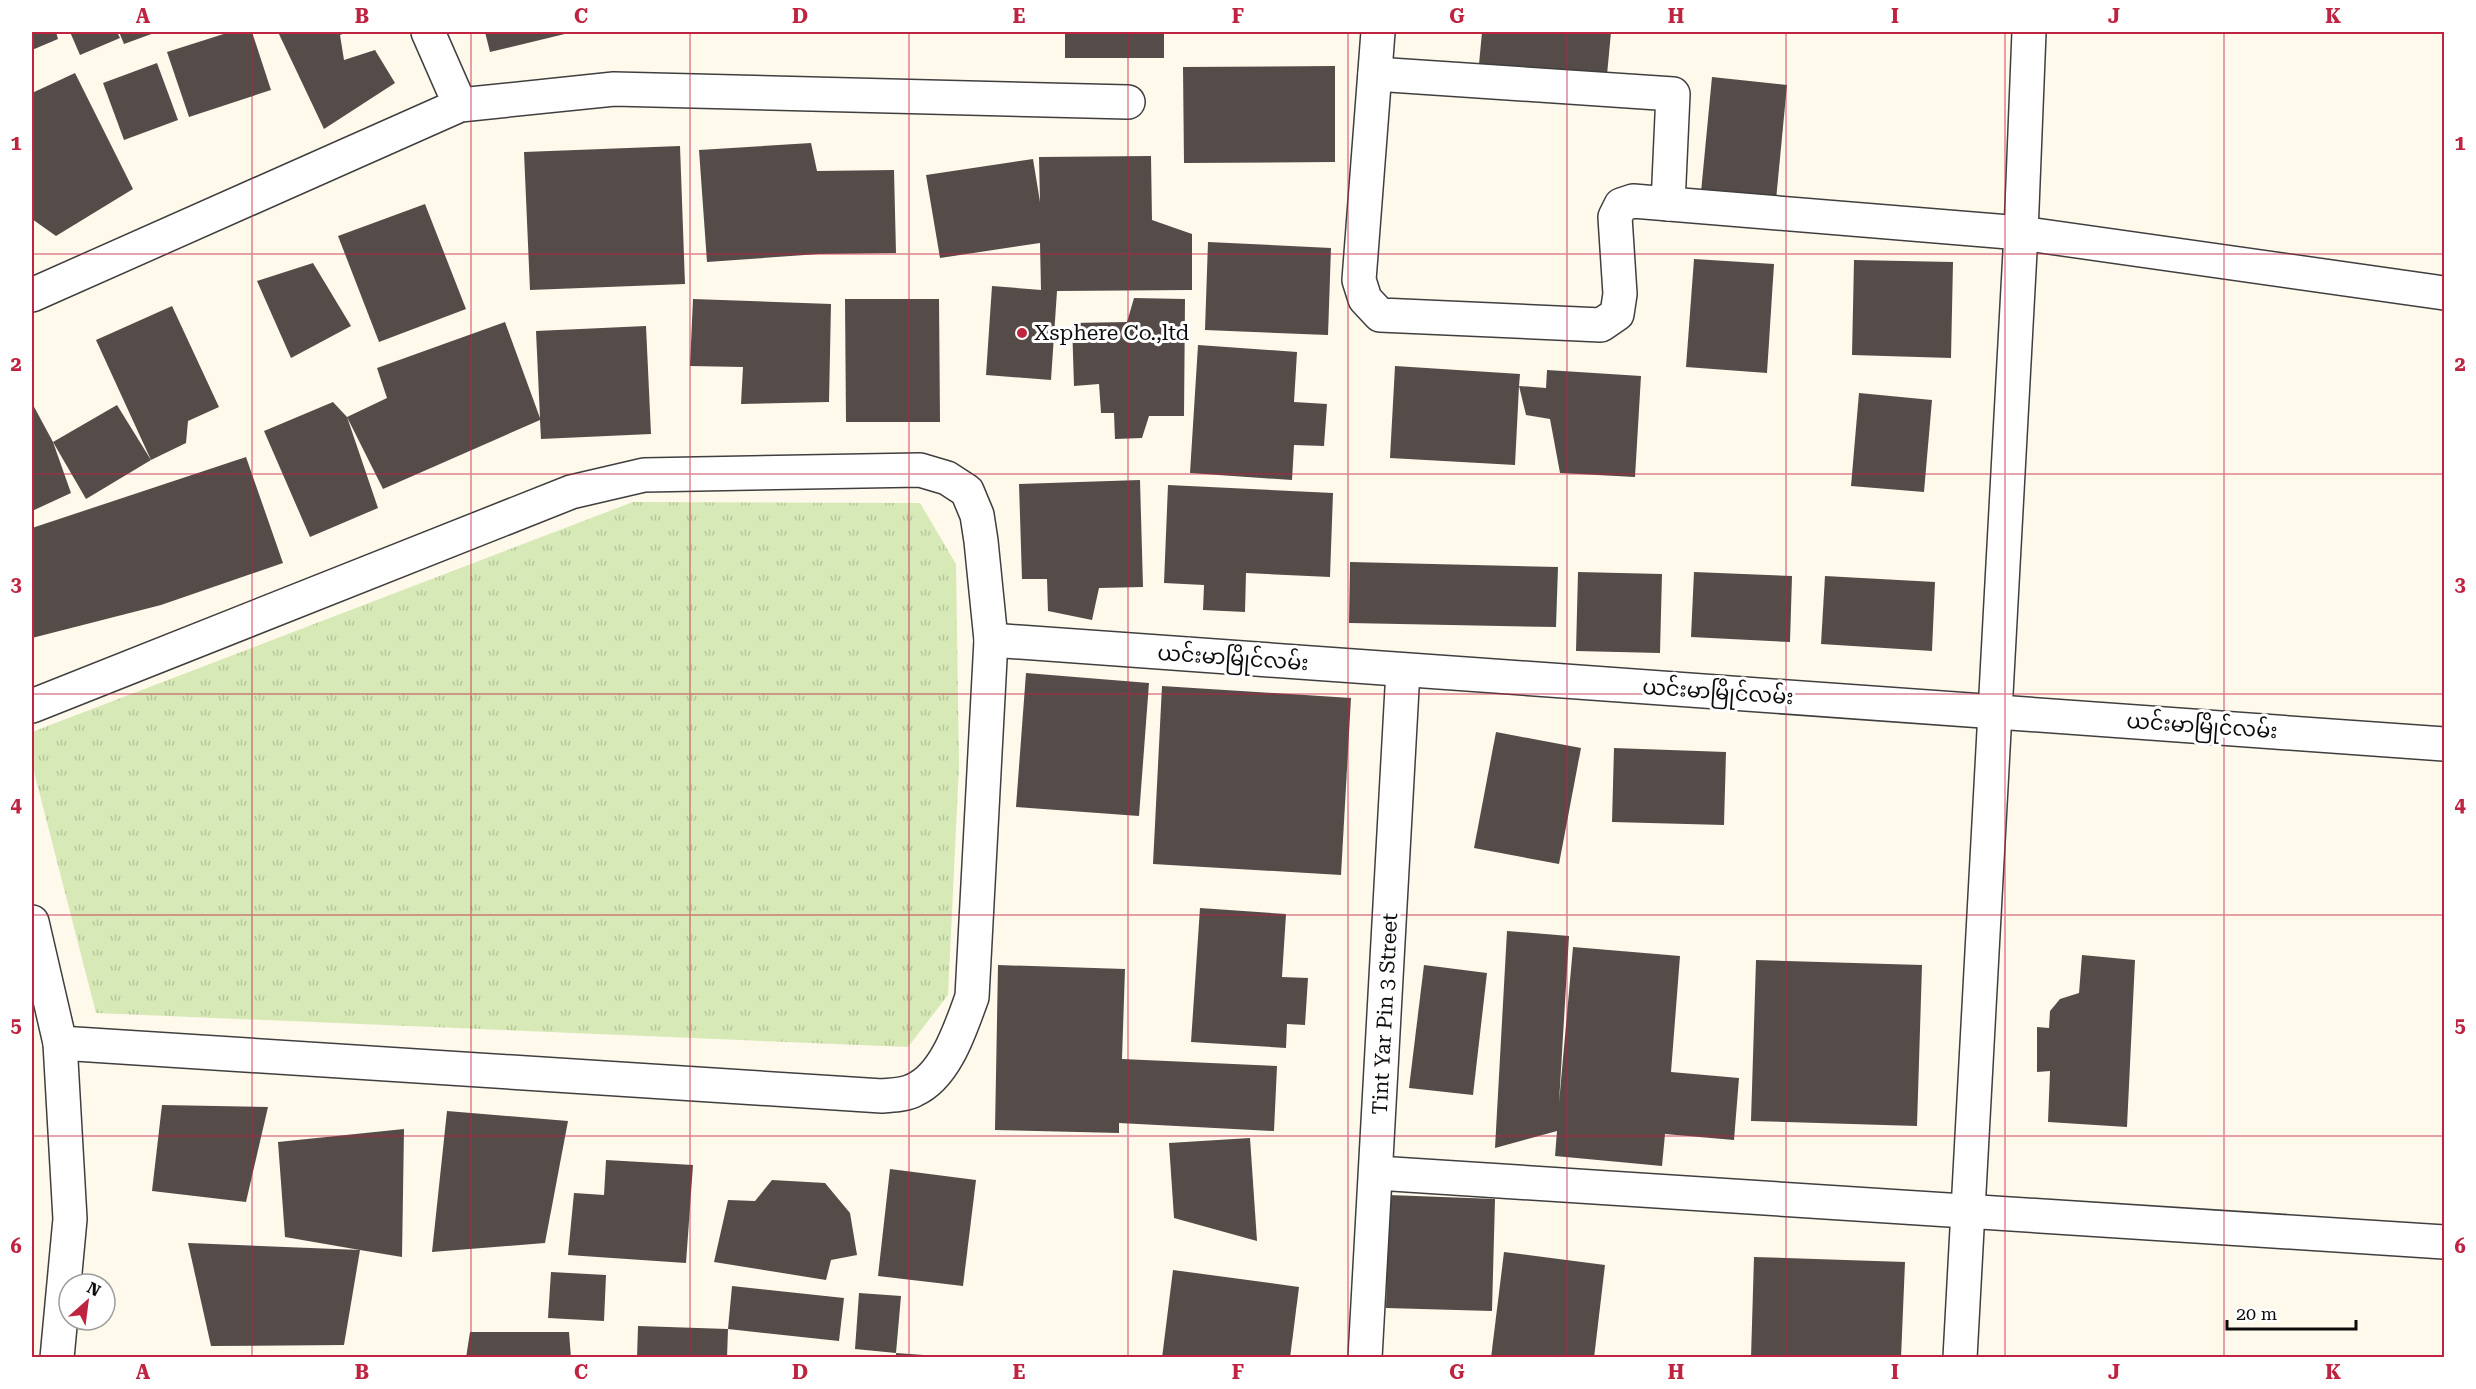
<svg xmlns="http://www.w3.org/2000/svg" width="2476" height="1389" font-family="'Roboto Serif','Noto Sans Myanmar',serif">
  <defs>
    <pattern id="park-tufts" width="24" height="20" patternUnits="userSpaceOnUse" patternTransform="scale(1.5)"><rect width="24" height="20" fill="#d7e9b6"/><path d="M3 7l-1-3M5 7V3M7 7l1-3M15 17l-1-3M17 17v-4M19 17l1-3" fill="none" stroke="#b7c79b"/></pattern>
  </defs>
  <rect width="100%" height="100%" fill="#fff9ec"/>
  <polygon fill="url(#park-tufts)" points="633,502 920,503 956,564 959,766 948,995 908,1047 96,1013 32,764 32,732"/>
  <g fill="#554c49">
    <polygon points="32,32 56,32 58,39 32,50"/>
    <polygon points="70,32 117,32 120,38 80,55"/>
    <polygon points="119,32 157,32 124,44"/>
    <polygon points="230,32 252,32 271,90 189,117 167,52"/>
    <polygon points="278,32 347,32 340,35 344,60 375,50 395,83 324,129"/>
    <polygon points="485,32 573,32 490,52"/>
    <rect x="1065" y="32" width="99" height="26"/>
    <polygon points="1482,32 1611,32 1607,75 1479,64"/>
    <polygon points="157,63 178,120 124,140 103,83"/>
    <polygon points="1335,66 1335,162 1184,163 1183,67"/>
    <polygon points="75,73 133,189 56,236 32,219 32,93"/>
    <polygon points="1712,77 1787,85 1776,200 1701,192"/>
    <polygon points="811,143 817,171 894,170 896,253 819,254 707,262 699,150"/>
    <polygon points="680,146 685,284 530,290 524,152"/>
    <polygon points="1151,156 1152,220 1192,234 1192,290 1057,291 1051,380 986,375 992,286 1041,290 1040,243 940,258 926,175 1033,159 1040,202 1039,157"/>
    <polygon points="425,204 466,309 379,342 338,236"/>
    <polygon points="1208,242 1331,248 1328,335 1205,330"/>
    <polygon points="1694,259 1774,264 1767,373 1686,367"/>
    <polygon points="1854,260 1953,262 1951,358 1852,355"/>
    <polygon points="313,263 351,326 291,358 257,281"/>
    <polygon points="1134,298 1185,299 1184,416 1149,416 1142,438 1115,439 1114,413 1101,413 1099,384 1074,386 1072,323 1127,322"/>
    <polygon points="693,299 831,304 829,402 741,404 743,367 690,366"/>
    <polygon points="845,299 939,299 940,422 846,422"/>
    <polygon points="172,306 219,407 188,421 186,443 151,460 96,340"/>
    <polygon points="505,322 540,418 536,331 646,326 651,434 541,439 540,420 383,489 347,417 378,508 310,537 264,431 333,402 347,417 387,398 377,368"/>
    <polygon points="1198,345 1297,352 1294,402 1327,404 1324,446 1294,445 1292,480 1190,473"/>
    <polygon points="1395,366 1520,374 1519,386 1546,388 1547,370 1641,376 1635,477 1560,473 1550,419 1526,415 1519,386 1515,465 1390,458"/>
    <polygon points="1859,393 1932,400 1924,492 1851,486"/>
    <polygon points="32,403 53,442 71,493 32,511"/>
    <polygon points="117,405 151,460 86,499 53,442"/>
    <polygon points="246,457 283,563 161,605 32,638 32,528"/>
    <polygon points="1140,480 1143,587 1099,588 1092,620 1048,611 1047,579 1022,579 1019,484"/>
    <polygon points="1168,485 1333,493 1330,577 1246,573 1245,612 1203,610 1204,585 1164,583"/>
    <polygon points="1350,562 1558,567 1556,627 1349,623"/>
    <polygon points="1578,572 1662,574 1660,653 1576,651"/>
    <polygon points="1694,572 1792,576 1790,642 1691,637"/>
    <polygon points="1825,576 1935,582 1932,651 1821,644"/>
    <polygon points="1026,673 1149,683 1139,816 1016,807"/>
    <polygon points="1162,686 1351,698 1341,875 1153,864"/>
    <polygon points="1496,732 1581,748 1559,864 1474,848"/>
    <polygon points="1614,748 1726,752 1724,825 1612,822"/>
    <polygon points="1200,908 1286,914 1282,977 1308,978 1305,1025 1287,1024 1286,1048 1191,1042"/>
    <polygon points="1507,931 1569,936 1559,1103 1573,947 1680,956 1671,1072 1739,1078 1734,1140 1665,1134 1662,1166 1555,1156 1557,1131 1495,1148"/>
    <polygon points="2082,955 2135,960 2127,1127 2048,1122 2050,1071 2037,1072 2037,1027 2049,1028 2050,1011 2060,999 2079,993"/>
    <polygon points="1756,960 1922,965 1917,1126 1751,1121"/>
    <polygon points="998,965 1125,969 1122,1059 1277,1066 1274,1131 1119,1123 1119,1133 995,1130"/>
    <polygon points="1424,965 1487,973 1473,1095 1409,1088"/>
    <polygon points="162,1105 268,1107 246,1202 152,1191"/>
    <polygon points="447,1111 568,1121 545,1243 432,1252"/>
    <polygon points="404,1129 402,1257 360,1250 344,1345 211,1346 188,1243 360,1250 285,1237 278,1142"/>
    <polygon points="1250,1138 1257,1241 1174,1218 1169,1143"/>
    <polygon points="606,1160 693,1165 686,1263 568,1255 574,1193 604,1195"/>
    <polygon points="890,1169 976,1180 963,1286 878,1276"/>
    <polygon points="772,1180 825,1183 850,1213 857,1255 831,1260 826,1280 714,1262 728,1200 755,1201"/>
    <polygon points="1389,1195 1495,1199 1492,1311 1386,1308"/>
    <polygon points="1504,1252 1605,1265 1594,1358 1491,1358"/>
    <polygon points="1754,1257 1905,1262 1901,1358 1751,1358"/>
    <polygon points="1173,1270 1299,1287 1290,1358 1162,1358"/>
    <polygon points="551,1272 606,1275 604,1321 548,1318"/>
    <polygon points="732,1286 844,1298 839,1341 728,1329"/>
    <polygon points="859,1293 901,1296 896,1353 855,1349"/>
    <polygon points="638,1326 728,1329 727,1358 637,1358"/>
    <polygon points="470,1332 569,1332 571,1358 466,1358"/>
    <polygon points="896,1353 937,1356 937,1358 896,1358"/>
  </g>
  <g fill="none" stroke-linecap="round" stroke-linejoin="round">
    <defs>
      <g id="minor">
        <polyline points="428,32 460,105"/>
        <polyline points="1378,32 1359,280 1365,299 1380,315 1601,325 1617,314 1620,294 1615,217 1621,205 1633,201 2021,233 2444,293"/>
        <polyline points="1375,74 1673,94 1668,204"/>
        <polyline points="32,295 460,105 614,89 1128,102"/>
        <polyline points="991,640 2444,744"/>
        <path d="M32,706L571,492L644,475L920,470L947,478L967,491L977,515L981,541L991,640L972,997C961,1027 946,1076 914,1090C905,1095 892,1095 882,1096L60,1043"/>
        <polyline points="32,922 60,1043 70,1219 57,1358"/>
        <polyline points="1377,1173 2444,1242"/>
        <polyline points="1365,1358 1403,670"/>
        <polyline points="1960,1358 2021,233 2029,32"/>
      </g>
    </defs>
    <use href="#minor" stroke="#3f3f3f" stroke-width="36"/>
    <use href="#minor" stroke="#fff" stroke-width="33"/>
  </g>
  <path fill="none" stroke="#be233f" stroke-width="1.5" stroke-opacity="0.55" d="M252,32V1358M471,32V1358M690,32V1358M909,32V1358M1128,32V1358M1348,32V1358M1567,32V1358M1786,32V1358M2005,32V1358M2224,32V1358M32,254H2444M32,474H2444M32,694H2444M32,915H2444M32,1136H2444"/>
  <circle fill="#be233f" stroke="#fff" stroke-width="2" cx="1022" cy="333" r="6"/>
  <g text-anchor="middle" dominant-baseline="central" stroke-width="6" stroke-linejoin="round" paint-order="stroke">
    <g font-size="21" fill="#0c0c0c" stroke="#fff" text-anchor="start">
      <text x="1034" y="333">Xsphere Co.,ltd</text>
    </g>
    <g font-size="21" fill="#0c0c0c" stroke="#fff">
      <text transform="translate(1233 658) rotate(4)">ယင်းမာမြိုင်လမ်း</text>
      <text transform="translate(1718 692) rotate(4)">ယင်းမာမြိုင်လမ်း</text>
      <text transform="translate(2202 726) rotate(4)">ယင်းမာမြိုင်လမ်း</text>
      <text transform="translate(1385 1014) rotate(-87)">Tint Yar Pin 3 Street</text>
    </g>
  </g>
  <rect width="2476" height="1389" fill="none" stroke="#ffffff" stroke-width="66"/>
  <g transform="translate(87 1302) rotate(28)"><circle r="28" fill="#ffffff" stroke="#9e9e9e" stroke-width="1.5"/>
  <path d="M0-4.5L10 22L0 15L-10 22Z" fill="#be233f"/>
  <text y="-9" font-size="16" font-weight="bold" text-anchor="middle" fill="#0c0c0c">N</text>
  </g>
  <path d="M2227 1320v9h129v-9" fill="none" stroke="#0c0c0c" stroke-width="3"/>
  <text x="2236" y="1320" font-size="18" fill="#0c0c0c" stroke="#ffffff" stroke-width="4.5" paint-order="stroke">20 m</text>
  <rect x="33" y="33" width="2410" height="1323" fill="none" stroke="#be233f" stroke-width="2"/>
  <g font-size="20" text-anchor="middle" font-weight="bold" fill="#be233f">
    <text x="143" y="23">A</text>
    <text x="362" y="23">B</text>
    <text x="581" y="23">C</text>
    <text x="800" y="23">D</text>
    <text x="1019" y="23">E</text>
    <text x="1238" y="23">F</text>
    <text x="1457" y="23">G</text>
    <text x="1676" y="23">H</text>
    <text x="1895" y="23">I</text>
    <text x="2114" y="23">J</text>
    <text x="2333" y="23">K</text>
    <text x="16" y="150">1</text>
    <text x="2460" y="150">1</text>
    <text x="16" y="371">2</text>
    <text x="2460" y="371">2</text>
    <text x="16" y="591">3</text>
    <text x="2460" y="591">3</text>
    <text x="16" y="812">4</text>
    <text x="2460" y="812">4</text>
    <text x="16" y="1032">5</text>
    <text x="2460" y="1032">5</text>
    <text x="16" y="1253">6</text>
    <text x="2460" y="1253">6</text>
    <text x="143" y="1379">A</text>
    <text x="362" y="1379">B</text>
    <text x="581" y="1379">C</text>
    <text x="800" y="1379">D</text>
    <text x="1019" y="1379">E</text>
    <text x="1238" y="1379">F</text>
    <text x="1457" y="1379">G</text>
    <text x="1676" y="1379">H</text>
    <text x="1895" y="1379">I</text>
    <text x="2114" y="1379">J</text>
    <text x="2333" y="1379">K</text>
  </g>
</svg>
